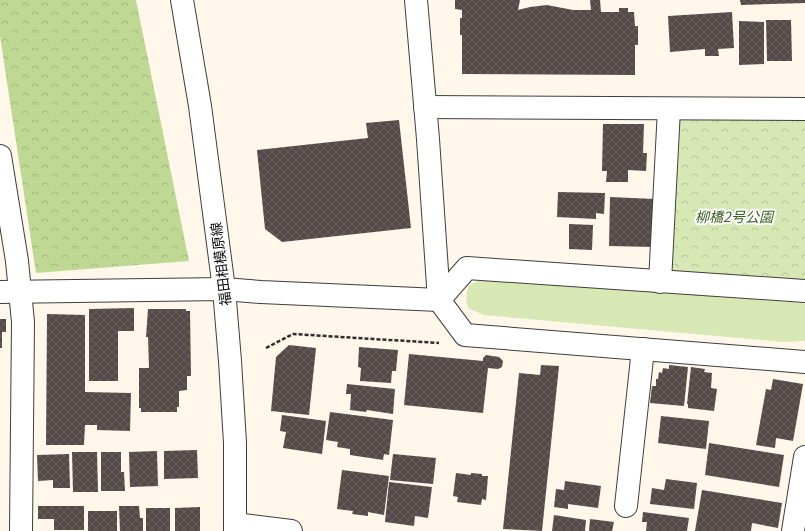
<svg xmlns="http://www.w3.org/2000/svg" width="805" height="531" font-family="Georgia,'Noto Sans JP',serif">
  <defs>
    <pattern id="forest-crowns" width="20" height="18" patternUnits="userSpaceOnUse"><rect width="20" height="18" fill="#bfd994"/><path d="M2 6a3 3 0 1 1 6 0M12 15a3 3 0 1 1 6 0" fill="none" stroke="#a3b97e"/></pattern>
    <pattern id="park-crowns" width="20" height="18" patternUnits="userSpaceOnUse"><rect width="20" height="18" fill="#d8e8b5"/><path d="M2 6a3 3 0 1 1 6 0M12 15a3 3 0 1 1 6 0" fill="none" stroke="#b8c69a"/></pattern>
    <pattern id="building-cross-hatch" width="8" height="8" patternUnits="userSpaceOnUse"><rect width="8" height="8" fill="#544a48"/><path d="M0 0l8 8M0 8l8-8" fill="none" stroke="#68605e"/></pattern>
  </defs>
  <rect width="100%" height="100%" fill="#fff7ea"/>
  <polygon fill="#d8e8b5" points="483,278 803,303 805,304 805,341 784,342 484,315 468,308 466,299 468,286"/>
  <polygon fill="url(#forest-crowns)" points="0,0 136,0 189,261 36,273 0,36"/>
  <polygon fill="url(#park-crowns)" points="669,109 805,109 805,291 660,282"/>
  <g fill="url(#building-cross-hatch)">
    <polygon points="455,0 520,0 518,10 530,7 547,5 573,10 591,10 590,0 600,0 601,12 619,12 619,8 628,8 628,12 634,12 635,26 638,26 638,45 635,45 635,75 462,74 462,35 460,35 460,18 462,18 462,10 455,9"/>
    <polygon points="740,0 805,0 805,3 741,5"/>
    <polygon points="732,12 734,48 718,49 719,56 705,56 705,49 670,52 668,16"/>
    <polygon points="766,20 791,20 792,61 767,61"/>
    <polygon points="739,21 764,22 764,64 739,65"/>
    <polygon points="399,120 411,228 282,242 265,229 257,150 368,138 366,123"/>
    <polygon points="603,124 644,124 643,153 647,153 646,171 628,170 628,182 606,182 607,171 602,171"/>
    <polygon points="558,192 605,193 604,214 596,213 596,219 557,217"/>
    <polygon points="610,197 655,199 654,247 609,246"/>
    <polygon points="569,224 593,225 592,250 569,249"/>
    <polygon points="134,308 134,331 118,331 118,381 89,381 89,309"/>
    <polygon points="148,309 186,309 186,311 190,311 191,376 187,376 187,390 179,391 179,407 177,407 177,412 141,412 141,408 139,408 139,368 149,368 148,337 146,337"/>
    <polygon points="47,314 85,315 85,392 131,393 130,431 97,430 97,425 85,425 84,445 46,445"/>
    <polygon points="0,319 6,319 6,332 2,332 2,348 0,348"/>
    <polygon points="289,345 316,348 309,415 271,411 276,357"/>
    <polygon points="359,347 398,350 396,371 392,371 391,383 360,381 361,368 358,367"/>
    <polygon points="409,354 483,361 483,358 486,355 499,357 503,361 502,367 498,369 488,368 483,413 404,405"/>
    <polygon points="541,365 559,366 542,531 503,529 519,373 540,375"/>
    <polygon points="669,365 688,367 684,406 650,403 652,386 656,386 656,379 658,379 659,372 662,373 663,368 669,369"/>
    <polygon points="691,367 705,369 704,372 712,373 711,388 717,389 714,411 688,408 688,404 687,404"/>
    <polygon points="773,379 803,384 793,441 776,438 775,448 756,445 766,389 771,390"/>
    <polygon points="347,384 395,389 393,414 367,410 366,412 350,410 351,394 346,394"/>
    <polygon points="330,412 393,420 389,455 384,454 383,460 350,455 350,449 337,447 338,442 326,440"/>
    <polygon points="282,415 326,421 322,454 283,448 286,432 280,431"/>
    <polygon points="661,416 709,421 706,449 658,443"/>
    <polygon points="709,443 784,455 779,487 705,475"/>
    <polygon points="197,450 198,478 164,479 164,451"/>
    <polygon points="157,451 158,486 130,487 129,452"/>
    <polygon points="72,452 97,452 98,492 73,492"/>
    <polygon points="101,452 121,452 121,472 124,472 125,491 101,491"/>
    <polygon points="69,454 70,488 53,488 53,480 38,481 37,455"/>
    <polygon points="393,454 436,458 433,484 390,480"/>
    <polygon points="342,470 389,476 384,515 368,512 368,516 352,514 353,511 337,509"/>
    <polygon points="456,473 471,475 471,473 482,474 482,476 488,476 486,500 482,499 481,505 457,502 458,497 453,496"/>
    <polygon points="666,479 697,483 694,509 650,504 652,488 664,490"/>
    <polygon points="565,481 601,486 598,508 568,504 568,509 554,507 556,489 564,490"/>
    <polygon points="389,482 432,487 428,518 415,516 414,526 385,522"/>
    <polygon points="702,490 782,503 778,528 752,523 751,531 695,531"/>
    <polygon points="38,506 84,506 84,530 54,530 54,519 38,519"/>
    <polygon points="119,506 139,506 140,518 143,518 143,531 120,531"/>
    <polygon points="200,507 200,531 175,531 175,508"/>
    <rect x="146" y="508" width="24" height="23"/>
    <rect x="88" y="511" width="29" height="20"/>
    <polygon points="643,512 689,518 687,531 646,531 647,522 642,522"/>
    <polygon points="554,515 586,520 585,531 552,531"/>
    <polygon points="590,519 614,522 612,531 589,531"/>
  </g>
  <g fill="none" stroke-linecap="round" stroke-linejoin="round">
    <defs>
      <g id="minor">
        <polyline points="182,0 200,106 224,289 230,361 235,443 235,531"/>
        <polyline points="425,107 805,109"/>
        <polyline points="0,156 17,261 23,322 21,531"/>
        <polyline points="660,282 669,109"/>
        <polyline points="805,291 467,268 439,300 465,335 805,362"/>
        <polyline points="0,292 224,289 261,292 439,300 428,139 416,0"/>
        <polyline points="626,506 643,349"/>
        <polyline points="235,524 291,531"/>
        <polyline points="793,531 805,457"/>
      </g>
    </defs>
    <use href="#minor" stroke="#3e3e3e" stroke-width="24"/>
    <polyline stroke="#2d2d2d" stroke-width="2.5" stroke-dasharray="4 2" stroke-linecap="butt" points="266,348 293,334 439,343"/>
    <use href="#minor" stroke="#fff" stroke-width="22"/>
  </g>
  <g text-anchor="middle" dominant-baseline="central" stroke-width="4" stroke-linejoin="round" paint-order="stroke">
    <g font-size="14" font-style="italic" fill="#37621d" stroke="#fff">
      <text x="734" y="216">柳橋2号公園</text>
    </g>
    <g font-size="14" fill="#0b0b0b" stroke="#fff">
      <text transform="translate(220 264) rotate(-97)">福田相模原線</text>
    </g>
  </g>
</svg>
